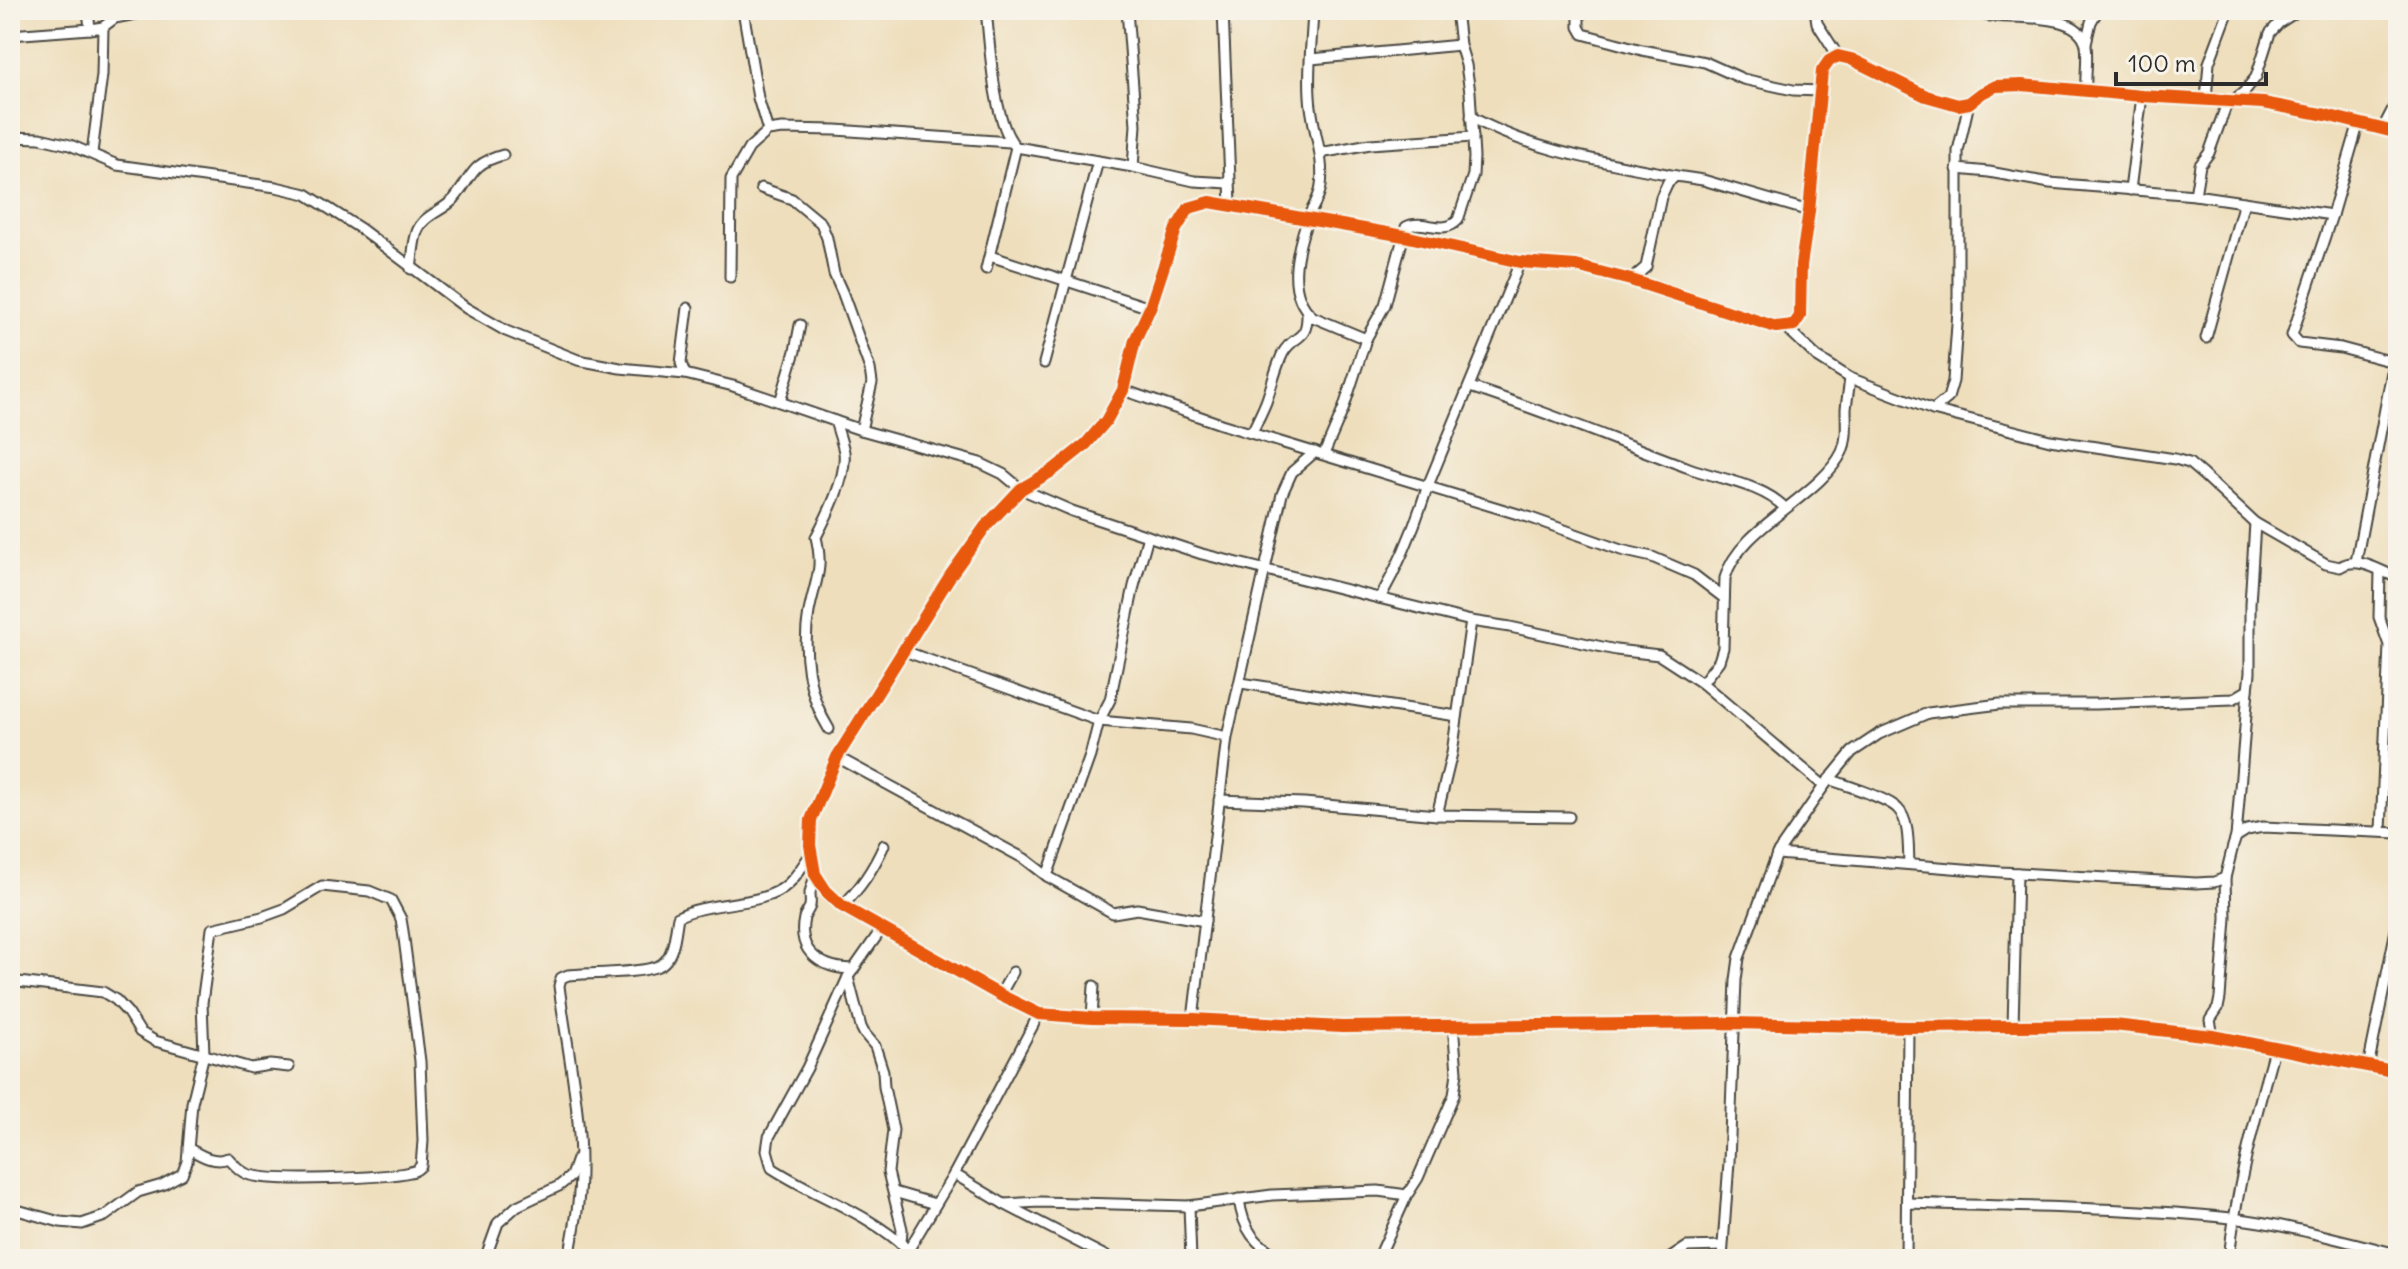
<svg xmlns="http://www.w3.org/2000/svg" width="2408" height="1269" font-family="Delius,sans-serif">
  <rect width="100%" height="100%" fill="#f7f3e8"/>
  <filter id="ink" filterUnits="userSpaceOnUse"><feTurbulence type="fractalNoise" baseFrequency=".0125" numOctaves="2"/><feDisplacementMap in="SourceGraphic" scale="16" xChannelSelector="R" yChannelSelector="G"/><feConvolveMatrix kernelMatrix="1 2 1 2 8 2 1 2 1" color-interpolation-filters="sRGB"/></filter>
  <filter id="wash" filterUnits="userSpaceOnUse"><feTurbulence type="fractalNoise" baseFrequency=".006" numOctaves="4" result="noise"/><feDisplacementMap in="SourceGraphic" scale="32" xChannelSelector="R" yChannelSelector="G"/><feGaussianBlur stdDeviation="1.8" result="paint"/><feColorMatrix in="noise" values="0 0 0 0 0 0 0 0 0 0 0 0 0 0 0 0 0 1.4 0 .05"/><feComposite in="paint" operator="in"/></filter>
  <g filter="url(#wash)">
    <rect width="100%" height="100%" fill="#eedebc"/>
  </g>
  <g filter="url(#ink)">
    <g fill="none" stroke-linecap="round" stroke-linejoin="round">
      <defs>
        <g id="minor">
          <polyline points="88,10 90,29"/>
          <polyline points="743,10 758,98 768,131"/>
          <path d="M986,10C990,44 993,124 1016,147L1133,167L1194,181L1229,183"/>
          <polyline points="1127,10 1136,125 1133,167"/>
          <polyline points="1223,10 1231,205"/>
          <path d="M1313,10C1312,38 1308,67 1310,96C1311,126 1325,155 1321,186C1320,198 1311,209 1307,220C1297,250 1285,293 1313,317L1366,339"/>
          <polyline points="1579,10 1579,27 1583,34 1642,50 1705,62 1743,79 1793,90 1820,91"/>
          <polyline points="1815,10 1817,23 1838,56"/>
          <path d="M1977,10L1981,14L1989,16C2014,19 2080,11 2086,45C2088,59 2085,76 2086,90"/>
          <polyline points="1127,11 1152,10"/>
          <polyline points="10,35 90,29 103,27 115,18 156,10"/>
          <polyline points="2086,43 2091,22 2098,10"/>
          <polyline points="1311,59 1460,45"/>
          <polyline points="2206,99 2209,63 2229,10"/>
          <path d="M1471,117C1534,152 1606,162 1676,176"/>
          <polyline points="2359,122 2332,215 2292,335 2299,343 2341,348 2393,362"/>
          <polyline points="2383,128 2398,99"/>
          <polyline points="2398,133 2326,115 2263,103 2142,96 2022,85 1996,86 1982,93 1969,103 1958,105 1926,96 1851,59 1838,56 1829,61 1822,71 1809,211 1801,265 1800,316 1794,325 1776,327 1631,280 1576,266 1520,262 1404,236 1210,202 1189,208 1176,229 1150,308 1135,340 1123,390 1106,421 1086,444 1052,471 1021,489 985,527 950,576 837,757 811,820 810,845 815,874 826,891 842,906 1000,995 1039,1014 1092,1018 1193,1019 1342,1027 1734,1023 1908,1027 2114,1025 2213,1036 2398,1072"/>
          <polyline points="10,137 40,138 70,145 117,165 276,187 306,194 361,229 466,308 506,331 578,360 620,368 685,374 733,386 861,430 980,463 1003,474 1021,489 1072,511 1202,554 1471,621 1510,627 1616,650 1659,655 1702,683 1824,786"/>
          <polyline points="92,153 102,75 103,27"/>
          <polyline points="1320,153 1370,144 1473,137"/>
          <polyline points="1957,169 1989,172 2050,183 2195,195 2332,215"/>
          <polyline points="761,188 792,199 821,223 827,238 834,274 843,294 870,369 872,383 861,430"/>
          <polyline points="2130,190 2142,96"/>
          <polyline points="2195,195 2200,165 2209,153 2226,106 2244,92 2256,77 2270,33 2279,23 2299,10"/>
          <polyline points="990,256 1150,308"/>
          <path d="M411,269C413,257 413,243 417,232C423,215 443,211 454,199C473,176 470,164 503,155"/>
          <polyline points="986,269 1016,147"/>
          <polyline points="730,277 731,179 749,148 768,131 782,129 836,130 1010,142"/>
          <polyline points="1631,280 1646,267 1661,197 1668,182 1676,176 1703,180 1809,211"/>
          <path d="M1786,327L1817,357L1850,378L1933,410L2050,440L2175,459L2189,463L2203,475L2255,523L2326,564L2340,567C2357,555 2380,571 2398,578"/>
          <polyline points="2206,338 2244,202"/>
          <polyline points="1044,363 1098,161"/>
          <polyline points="685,374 681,363 688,308"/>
          <path d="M1470,387C1545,411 1616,441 1689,468C1719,479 1762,484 1785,508"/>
          <polyline points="1123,390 1221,424 1531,518 1621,550 1652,557 1694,575 1724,598"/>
          <polyline points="780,402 795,351 800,325"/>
          <polyline points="1933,410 1948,398 1953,381 1958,310 1958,151 1969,103"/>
          <path d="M1252,432C1257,422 1262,412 1266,402C1272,386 1275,369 1283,353C1294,333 1308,343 1307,312"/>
          <path d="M1324,454L1343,410L1366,339L1385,305L1406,227C1423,218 1444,236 1458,220L1473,175L1474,157L1470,92L1466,65L1460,45L1456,10"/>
          <polyline points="1148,536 1134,586 1110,700 1099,721 1090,756 1047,876 1113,913 1137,909 1205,921"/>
          <polyline points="2356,562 2398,340"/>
          <polyline points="2380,571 2379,617 2389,645 2381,831"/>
          <path d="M1380,598C1400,563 1415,526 1427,488L1520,262"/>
          <polyline points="904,651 1099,721 1191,729 1227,737"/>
          <polyline points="1241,683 1457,716"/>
          <path d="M1702,683L1719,661L1723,648L1725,578C1739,527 1820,497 1842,452C1848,438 1846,424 1846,409C1847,399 1849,388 1850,378"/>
          <path d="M829,729C808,696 802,650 809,612C815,580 824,571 816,537C827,516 847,477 844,452C842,442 838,431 835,421"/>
          <polyline points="837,757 1025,859 1047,876"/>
          <path d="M1829,779C1844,785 1889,798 1898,809C1910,821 1908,848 1909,864"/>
          <polyline points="1219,800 1304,803 1437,815 1569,817"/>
          <polyline points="1437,815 1452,753 1471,621"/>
          <polyline points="2236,837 2248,690"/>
          <polyline points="1777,854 2001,872 2196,883 2214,882 2225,878"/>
          <path d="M815,874C814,881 811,887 810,893C810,898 811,902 810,906C809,910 805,914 804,918C796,954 824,969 854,969"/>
          <path d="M842,906C861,888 873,870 884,845"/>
          <path d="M881,930L848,977L807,1068L769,1137L767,1150L772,1168C815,1196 869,1213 907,1249"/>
          <polyline points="848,977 861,1027 864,1033 875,1046 883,1071 884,1087 893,1130 888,1172 902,1229 901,1244"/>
          <polyline points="10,981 103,992 116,1000 128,1013 140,1032 155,1041 251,1068 270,1065 289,1067"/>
          <polyline points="1000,995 1013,972"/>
          <polyline points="1092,1018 1094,986"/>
          <polyline points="1193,1019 1227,737 1282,494 1292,472 1315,452"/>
          <polyline points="2013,1026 2017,873"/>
          <polyline points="2213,1036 2210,1020 2218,1008 2220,998 2226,918 2225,878 2233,846 2236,837 2247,830 2263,827 2398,833"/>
          <polyline points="2368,1067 2398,920"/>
          <polyline points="954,1174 1004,1204 1111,1259"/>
          <polyline points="894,1192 935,1204"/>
          <path d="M1239,1199C1243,1230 1255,1245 1283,1259"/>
          <path d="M1908,1203C2015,1207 2124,1207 2231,1218C2287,1224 2343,1241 2398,1254"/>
          <polyline points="1004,1204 1040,1202 1189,1206 1272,1195 1378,1191 1407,1195"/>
          <polyline points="1189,1206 1191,1259"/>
          <path d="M10,1208L60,1222L82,1224L105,1216L138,1192L162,1185L182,1174L187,1162L192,1103L204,1054L202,1003L212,929L262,917L284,909L322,886L369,891L391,900L401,919L403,931L420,1061L423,1141L421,1166C416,1170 417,1171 410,1172C384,1178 270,1183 247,1174C239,1171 234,1164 228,1158C214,1164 200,1155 188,1148"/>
          <polyline points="485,1259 498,1223 517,1206 559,1186 571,1176 577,1159"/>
          <path d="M569,1259C574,1230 580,1201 580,1172C581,1109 567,1048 559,986L561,978L568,975C588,973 648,974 662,964C675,954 675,931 678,917C707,900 763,908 788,884C797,876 804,863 811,854"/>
          <polyline points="903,1259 954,1174 1039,1014"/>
          <polyline points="1378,1259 1407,1195 1418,1178 1454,1095 1457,1072 1453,1025"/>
          <polyline points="1669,1259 1687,1247 1722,1246"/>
          <polyline points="1722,1259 1729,1162 1736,980 1739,958 1777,854 1824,786 1852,752 1879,734 1928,713 2000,704 2096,704 2233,699 2248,690 2250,673 2250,604 2255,523"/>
          <polyline points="1906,1259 1908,1027"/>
          <path d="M2229,1259C2236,1187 2255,1119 2274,1049"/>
        </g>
      </defs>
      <use href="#minor" stroke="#484641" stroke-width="13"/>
      <use href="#minor" stroke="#fff" stroke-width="9"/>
      <defs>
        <polyline id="cycleway" points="2398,133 2326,115 2263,103 2142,96 2022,85 1996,86 1982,93 1969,103 1958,105 1926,96 1851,59 1838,56 1829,61 1822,71 1809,211 1801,265 1800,316 1794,325 1776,327 1631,280 1576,266 1520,262 1404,236 1210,202 1189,208 1176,229 1150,308 1135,340 1123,390 1106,421 1086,444 1052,471 1021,489 985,527 950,576 837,757 811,820 810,845 815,874 826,891 842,906 1000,995 1039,1014 1092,1018 1193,1019 1342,1027 1734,1023 1908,1027 2114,1025 2213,1036 2398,1072"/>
      </defs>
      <use href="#cycleway" stroke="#f7f3e8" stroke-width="17"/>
      <use href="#cycleway" stroke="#e8590c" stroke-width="12"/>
    </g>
  </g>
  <rect width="2408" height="1269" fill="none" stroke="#f7f3e8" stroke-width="40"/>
  <path d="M2116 72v12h150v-12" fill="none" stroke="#2b2b2b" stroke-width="4"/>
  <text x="2128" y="72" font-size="24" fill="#2b2b2b" stroke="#f7f3e8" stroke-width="6" paint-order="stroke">100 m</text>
</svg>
